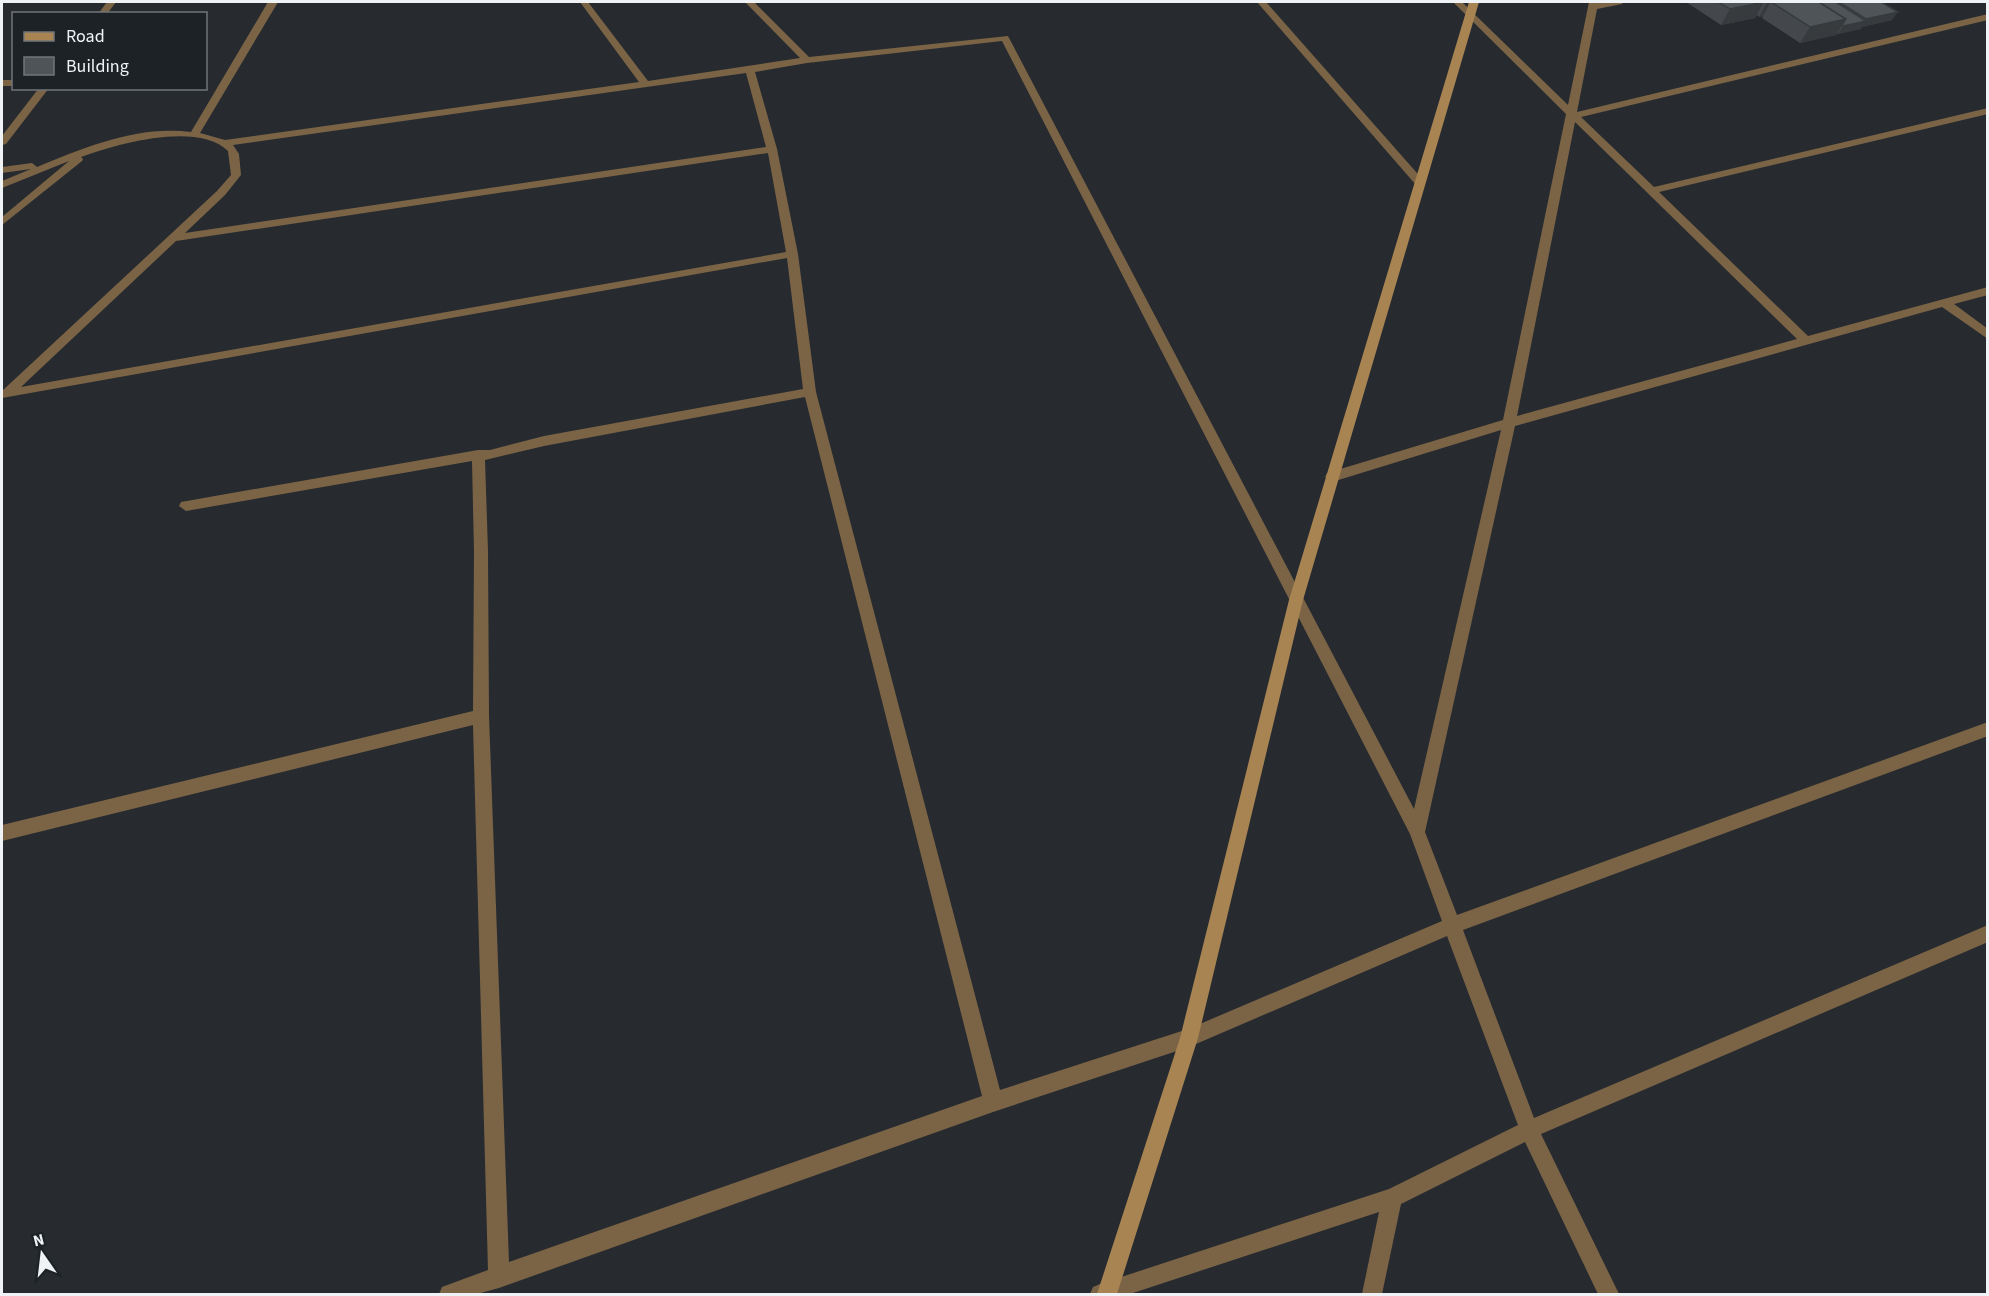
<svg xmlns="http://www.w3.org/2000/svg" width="1989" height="1296" font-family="'Source Sans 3',sans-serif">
  <rect width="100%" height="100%" fill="#272b30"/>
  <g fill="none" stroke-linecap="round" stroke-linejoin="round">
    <polygon fill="#7b6446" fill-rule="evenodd" points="1257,2 1266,2 1424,181 1424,185 1416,185"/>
    <g fill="#7b6446" fill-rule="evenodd">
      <polygon points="107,2 116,2 107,14 98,14"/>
      <path d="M268,2H278L200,133L225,140L639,82L580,2H588L648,81L800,58L745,2H754L809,57L1008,36L1414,809L1501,430L1332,482L1325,477L1327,473L1503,420L1566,114L1453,2H1462L1568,105L1589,2H1623L1622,4L1597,9L1577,112L1988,14V20L1581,117L1654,187L1988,108V114L1659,192L1808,336L1988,287V295L1954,304L1988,329V339L1942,307L1515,426L1425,832L1457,915L1988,722V736L1463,930L1534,1118L1988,925V942L1541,1134L1619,1294H1598L1525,1142L1401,1204L1382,1294H1362L1379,1212L1130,1294H1090L1093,1287L1100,1284L1389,1189L1518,1125L1447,936L1189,1047L993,1112L499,1288L477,1294H439L442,1287L488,1270L473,725L2,841V825L473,711L474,551L472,461L186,511L179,506L181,502L478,450H490L544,436L803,389L787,258L2,398V391L217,191L231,175L228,151C197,121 117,144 81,157L83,159L82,161L2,225V217L69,161L2,188V181L31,169L2,173V167L32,163L37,167C85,147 138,125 191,132ZM1002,41L1410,834L1442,921L1188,1029L1000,1090L816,392L798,254L777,149L755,72L807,63ZM746,73L766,147L185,233L225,195L241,175L239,154L233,145ZM1575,122L1797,339L1517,416ZM768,153L786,252L21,387L176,241ZM805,397L982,1096L509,1262L489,716L488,551L485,460L544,446Z"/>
      <rect x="2" y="80" width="12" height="6"/>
      <polygon points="39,88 49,88 6,144 2,145 2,136"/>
    </g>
    <polygon fill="#a88453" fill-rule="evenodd" points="1469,2 1479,2 1303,600 1198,1038 1117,1294 1097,1294 1180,1038 1289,600"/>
  </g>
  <polygon fill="#44484d" points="1686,2 1881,2 1892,20 1862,27 1861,29 1837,34 1836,35 1800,43 1762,18 1763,16 1759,17 1757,15 1755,18 1721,25"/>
  <g fill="#373b3e">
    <polygon points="1764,2 1755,18 1721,25 1730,9"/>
    <polygon points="1767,2 1799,2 1771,2 1763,16 1759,17"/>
    <polygon points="1898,12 1892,20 1862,27 1861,29 1838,34 1843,26 1865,21 1866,19"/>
    <polygon points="1846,19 1836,35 1800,43 1810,27"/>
  </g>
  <g fill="#4f5459" stroke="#373b3e" stroke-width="1.5">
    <polygon points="1718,2 1764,2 1730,9"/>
    <polygon points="1771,2 1819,2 1846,19 1810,27"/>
    <polygon points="1819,2 1836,2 1866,21 1843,26 1842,25 1846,19"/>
    <polygon points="1839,2 1881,2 1898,12 1866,19"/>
  </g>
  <rect width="1989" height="1296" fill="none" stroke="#f0f3f6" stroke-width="6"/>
  <rect x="12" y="12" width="195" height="78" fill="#1d2226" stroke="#717679" stroke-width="1.5"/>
  <rect x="24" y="32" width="30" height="9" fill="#a88453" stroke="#717679" stroke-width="1.5"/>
  <text x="66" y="42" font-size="18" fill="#f0f3f6">Road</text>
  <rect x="24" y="57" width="30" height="18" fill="#4f5459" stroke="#717679" stroke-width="1.5"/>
  <text x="66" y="72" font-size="18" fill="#f0f3f6">Building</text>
  <g transform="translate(42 1254) rotate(346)" stroke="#1d2226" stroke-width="4.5" paint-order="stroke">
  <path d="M0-4.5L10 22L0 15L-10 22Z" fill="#f0f3f6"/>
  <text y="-9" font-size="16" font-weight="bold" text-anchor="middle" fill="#f0f3f6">N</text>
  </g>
</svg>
